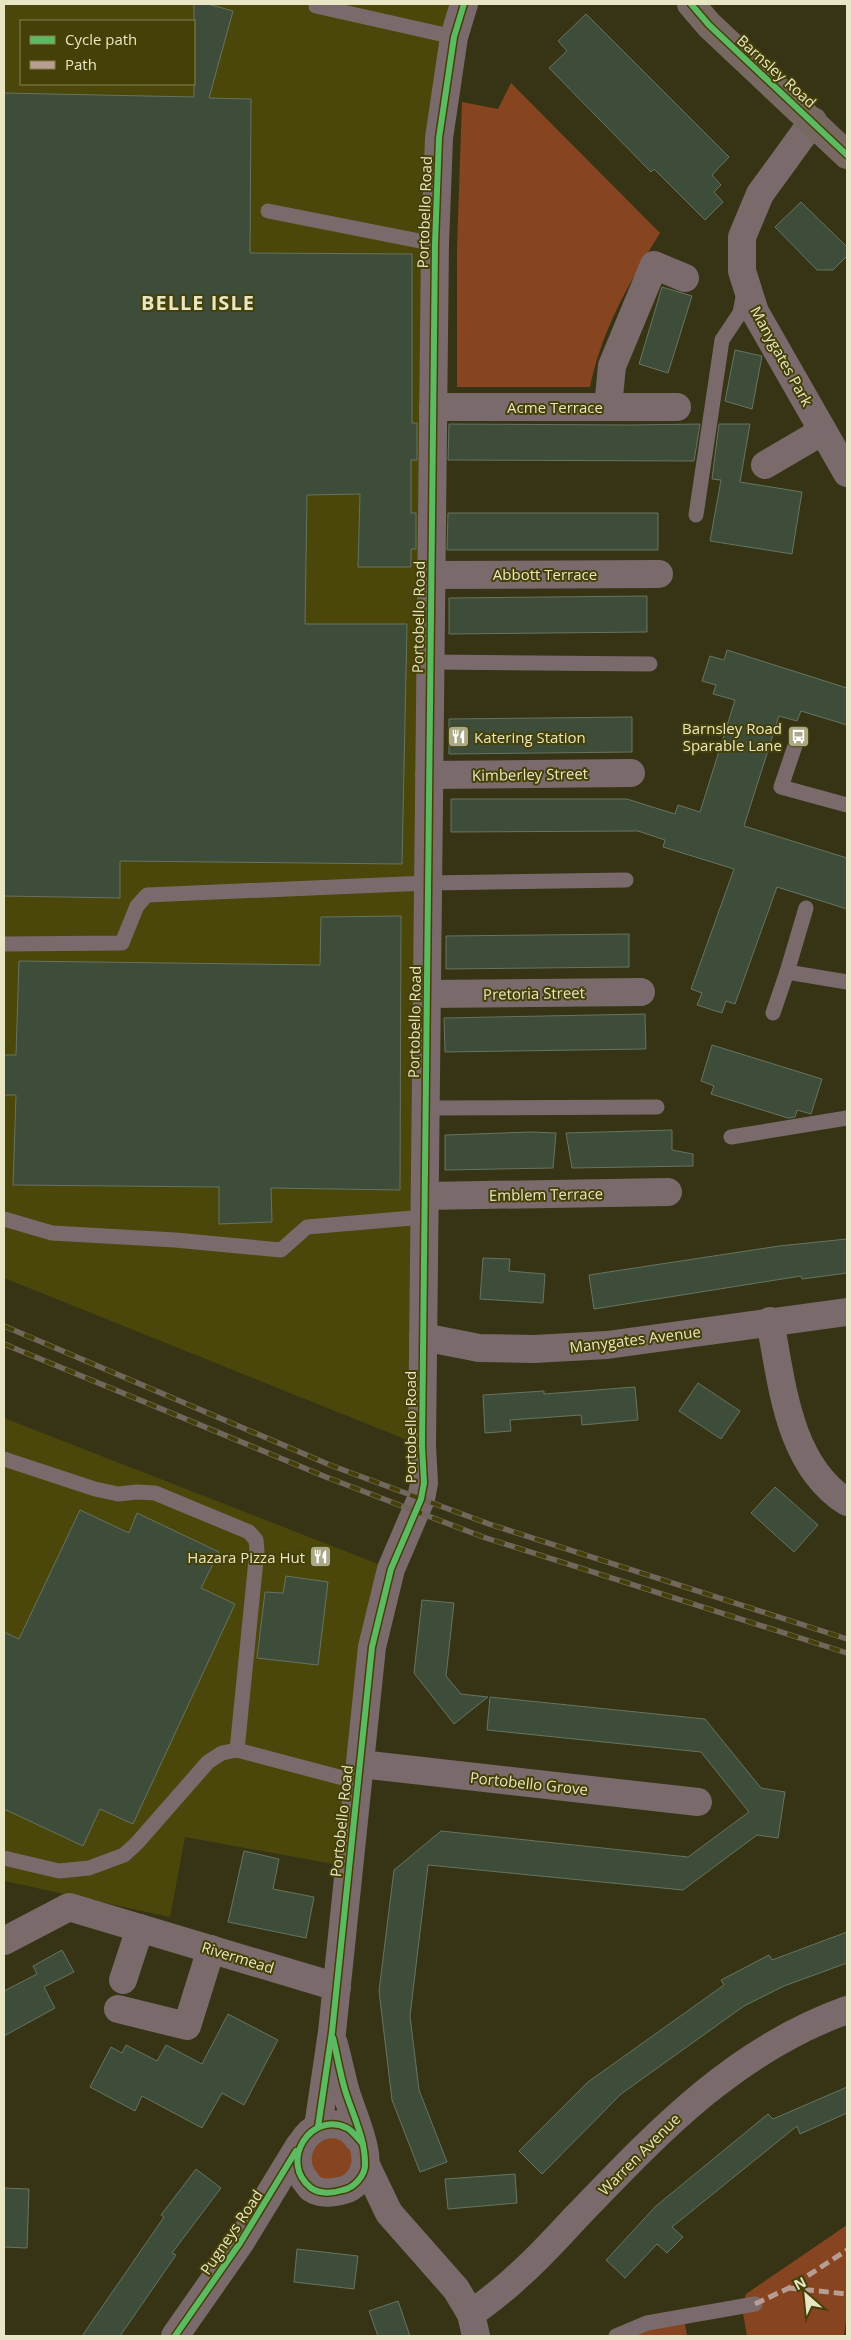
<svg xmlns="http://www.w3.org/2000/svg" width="851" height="2340" font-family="'Open Sans',sans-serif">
  <rect width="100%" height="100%" fill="#363415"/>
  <g fill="#4b4609" fill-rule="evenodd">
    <path d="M4,4H464L445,87L422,1446L4,1278ZM21,21H194V84H21Z"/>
    <polygon points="4,1418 391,1569 349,1867 185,1837 170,1917 4,1881"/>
  </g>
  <g fill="#864520">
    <path d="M511,83L660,233C629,283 602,329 590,387H457V248L462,102L498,109Z"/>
    <polygon points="348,2128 361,2178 311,2188 304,2138"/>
    <polygon points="847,2225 847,2312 844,2336 747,2336 742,2307 746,2294"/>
    <polygon points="684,2317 687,2336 622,2336"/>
  </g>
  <g fill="#3e4d39" stroke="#667460">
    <polygon points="194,4 208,4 233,11 209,98 251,99 250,253 412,254 412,423 417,423 417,460 411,460 411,513 416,513 416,549 411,549 411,567 358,567 360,494 307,495 305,624 407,624 402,864 120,861 120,898 4,896 4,93 194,97"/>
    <polygon points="586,14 729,157 712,175 721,185 714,192 723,202 705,220 654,169 651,172 549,68 567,51 558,41"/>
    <polygon points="801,202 847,247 847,256 833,270 817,270 775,227"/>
    <polygon points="662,287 692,296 668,373 639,364"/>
    <polygon points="735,350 762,356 752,409 725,401"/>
    <polygon points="449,424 630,425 700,424 694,461 448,460"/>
    <polygon points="719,424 750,424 740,482 802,492 792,554 710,541 721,480 712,479"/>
    <polygon points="448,513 658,513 658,550 447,550"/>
    <polygon points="647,596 647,632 449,634 449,598"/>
    <polygon points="727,650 847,688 847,725 801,711 797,721 779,716 744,826 847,858 847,909 777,887 735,1004 726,1001 722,1013 697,1005 702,993 691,989 734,869 663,847 665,840 638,831 451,832 451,799 627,799 675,814 678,805 700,812 735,700 713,694 716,685 702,681 710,656 724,660"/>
    <polygon points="632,717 632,752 449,754 449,719"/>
    <polygon points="401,916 400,1190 271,1188 272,1222 219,1224 219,1187 13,1185 16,1095 4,1095 4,1055 16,1055 19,961 320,965 321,917"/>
    <polygon points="629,934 629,967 446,969 446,936"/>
    <polygon points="645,1014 646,1049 445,1052 444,1018"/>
    <polygon points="712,1045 822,1079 811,1114 797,1110 795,1117 788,1118 711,1094 714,1086 701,1081"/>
    <polygon points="672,1130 672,1150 693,1154 693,1166 572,1168 566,1133"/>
    <polygon points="532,1132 556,1133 553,1168 445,1170 445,1135"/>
    <polygon points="847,1239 847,1273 802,1279 801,1276 594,1309 589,1275 779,1246"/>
    <polygon points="483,1258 510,1259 509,1271 545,1274 543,1303 480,1299"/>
    <polygon points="698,1383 740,1411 721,1439 679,1411"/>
    <polygon points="635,1387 638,1420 582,1425 581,1415 510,1420 511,1431 485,1433 483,1395 544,1391 544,1394"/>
    <polygon points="775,1487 818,1525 794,1552 751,1513"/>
    <polygon points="80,1510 129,1533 137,1513 219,1552 201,1588 235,1604 133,1824 100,1809 83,1846 4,1809 4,1632 19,1639"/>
    <polygon points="286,1576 328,1582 318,1665 257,1658 265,1592 283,1593"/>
    <polygon points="422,1600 454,1603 446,1676 461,1694 488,1697 454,1724 414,1673"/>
    <polygon points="490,1697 705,1719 761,1788 785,1792 778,1838 757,1835 683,1890 428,1865 410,2016 419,2090 447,2162 420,2172 392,2100 379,1991 394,1870 441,1831 688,1857 749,1812 701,1752 487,1730"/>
    <polygon points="244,1851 279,1859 273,1889 314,1897 306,1938 228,1922"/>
    <polygon points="847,1932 847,1963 784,1986 744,2006 621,2094 542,2174 519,2151 588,2082 724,1985 721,1980 769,1955 772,1960"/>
    <polygon points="62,1950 74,1972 44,1987 55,2008 4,2036 4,1991 37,1974 33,1966"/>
    <polygon points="228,2014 278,2040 244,2105 222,2093 202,2128 142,2096 135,2111 90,2087 111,2047 122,2053 126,2045 157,2061 166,2045 202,2064"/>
    <polygon points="847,2087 847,2113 800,2134 797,2126 672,2227 683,2237 667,2253 657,2244 625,2278 606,2260 656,2206 768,2114 773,2119"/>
    <polygon points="196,2169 221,2188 172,2253 176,2255 120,2336 82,2336 164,2217 161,2215"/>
    <polygon points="515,2174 517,2203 448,2209 445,2179"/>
    <polygon points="4,2188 29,2189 27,2248 4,2247"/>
    <polygon points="297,2249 358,2256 354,2289 294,2282"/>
    <polygon points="398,2301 410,2336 378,2336 369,2311"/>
  </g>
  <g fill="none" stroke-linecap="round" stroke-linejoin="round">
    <g stroke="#7b6a6b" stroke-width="15">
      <polyline points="316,4 316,6 454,37"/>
      <polyline points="268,211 435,244"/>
      <polyline points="696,515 722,340 740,313 744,292"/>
      <polyline points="430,662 650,664"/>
      <polyline points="798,737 781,787 847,805"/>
      <polyline points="806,908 787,972 847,982"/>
      <polyline points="4,944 122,943 137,906 147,895 427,883 626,880"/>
      <polyline points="773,1013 787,972"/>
      <polyline points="425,1108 657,1107"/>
      <polyline points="731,1137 847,1118"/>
      <polyline points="4,1219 52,1233 175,1240 281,1250 307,1227 424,1217"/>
      <polyline points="4,1459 95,1489 118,1494 137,1492 155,1493 249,1532 256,1540 257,1550 237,1750"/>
      <polyline points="4,1858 59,1871 89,1868 124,1855 137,1843 208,1762 222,1753 237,1750 358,1782"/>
      <polyline points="616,2336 647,2323 755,2304"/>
    </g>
    <g stroke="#7b6a6b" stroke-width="28">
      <polyline points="813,121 760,194 742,237 742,271 755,312 847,473"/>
      <polyline points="433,407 677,407"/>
      <polyline points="608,407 612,366 654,265 685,278"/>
      <polyline points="765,465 823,431"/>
      <polyline points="431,575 659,574"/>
      <polyline points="429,775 631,773"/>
      <polyline points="426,994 641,992"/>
      <polyline points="425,1196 668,1192"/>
      <path d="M770,1321C782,1383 788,1465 847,1502"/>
      <polyline points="423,1337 479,1348 534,1349 607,1345 847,1312"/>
      <polyline points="360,1764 698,1802"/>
      <polyline points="4,1941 69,1907 337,1987"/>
      <polyline points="123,1980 140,1928"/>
      <polyline points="118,2009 187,2026 211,1949"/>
      <path d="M334,2044C338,2059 341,2074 345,2089C350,2107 369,2149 365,2166C363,2176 354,2188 344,2190C333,2193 321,2195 311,2188C309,2186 306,2181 304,2179C284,2150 315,2112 347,2128C353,2131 358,2139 363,2144"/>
      <polyline points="318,2127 332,2032 372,1647 391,1569 421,1499 424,1483 422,1446 435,244 439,138 454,37 464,4"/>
      <polyline points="366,2165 389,2213 456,2289 471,2314"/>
      <polyline points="175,2336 240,2243 299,2146"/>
      <path d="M476,2336L471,2314C487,2302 504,2290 518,2276C540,2257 559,2235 579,2214C659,2131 735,2050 847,2010"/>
    </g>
    <polyline stroke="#776961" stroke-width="28" points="691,4 709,25 847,155"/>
    <defs>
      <g id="rail">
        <polyline points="4,1326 330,1465 489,1524 847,1639"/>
        <polyline points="4,1344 326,1477 483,1537 847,1653"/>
      </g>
    </defs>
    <use href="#rail" stroke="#71675c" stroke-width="5.5"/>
    <use href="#rail" stroke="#444007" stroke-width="4" stroke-dasharray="11" stroke-linecap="butt"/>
    <g stroke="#b99d93" stroke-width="5" stroke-dasharray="10 5" stroke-linecap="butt">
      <polyline points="789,2288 847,2294"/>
      <polyline points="755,2304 789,2288 847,2250"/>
    </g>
    <defs>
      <g id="cycleway">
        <polyline points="691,4 709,25 847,155"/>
        <path d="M333,2038C337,2055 340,2073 345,2090C352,2113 365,2138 365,2163C366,2175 354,2188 343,2190C333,2193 321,2195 311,2188C278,2162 311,2110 347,2128C353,2131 358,2139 363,2144"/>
        <polyline points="318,2127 332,2032 372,1647 391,1569 421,1499 424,1483 422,1446 435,244 439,138 454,37 464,4"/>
        <polyline points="175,2336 240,2243 296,2151"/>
      </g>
    </defs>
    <use href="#cycleway" stroke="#444007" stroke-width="9"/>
    <use href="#cycleway" stroke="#5cba63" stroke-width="6"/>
  </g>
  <defs>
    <symbol id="restaurant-square" viewBox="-11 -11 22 22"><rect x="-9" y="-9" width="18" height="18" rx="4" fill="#aaa887" stroke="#444007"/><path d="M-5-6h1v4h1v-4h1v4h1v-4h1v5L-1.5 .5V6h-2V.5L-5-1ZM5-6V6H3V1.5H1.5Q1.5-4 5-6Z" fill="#fff"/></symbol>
    <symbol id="bus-square" viewBox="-11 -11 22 22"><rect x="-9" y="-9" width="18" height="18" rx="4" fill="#aaa887" stroke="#444007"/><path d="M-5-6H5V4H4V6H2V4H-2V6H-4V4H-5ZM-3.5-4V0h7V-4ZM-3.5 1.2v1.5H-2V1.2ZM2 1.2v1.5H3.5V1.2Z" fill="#fff"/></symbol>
  </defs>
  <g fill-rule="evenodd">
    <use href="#restaurant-square" x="446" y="724" width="25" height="25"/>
    <use href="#bus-square" x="786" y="724" width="25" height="25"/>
    <use href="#restaurant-square" x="308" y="1544" width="25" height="25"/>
  </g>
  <g text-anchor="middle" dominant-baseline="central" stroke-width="4" stroke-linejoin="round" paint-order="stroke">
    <g font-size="15" fill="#e8e6c4" stroke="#444007">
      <text transform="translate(777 71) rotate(42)">Barnsley Road</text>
      <text transform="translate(424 212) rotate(-88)">Portobello Road</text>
      <text transform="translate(782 356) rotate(61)">Manygates Park</text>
      <text x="555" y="407">Acme Terrace</text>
      <text x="545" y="574">Abbott Terrace</text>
      <text transform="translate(418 617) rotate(-89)">Portobello Road</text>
      <text transform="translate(530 774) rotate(-1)">Kimberley Street</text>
      <text transform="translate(534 993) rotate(-1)">Pretoria Street</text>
      <text transform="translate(414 1022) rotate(-89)">Portobello Road</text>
      <text transform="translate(546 1194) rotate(-1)">Emblem Terrace</text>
      <text transform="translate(635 1339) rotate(-7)">Manygates Avenue</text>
      <text transform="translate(410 1427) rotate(-90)">Portobello Road</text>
      <text transform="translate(529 1783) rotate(6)">Portobello Grove</text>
      <text transform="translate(341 1821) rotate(-84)">Portobello Road</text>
      <text transform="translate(238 1957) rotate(17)">Rivermead</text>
      <text transform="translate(639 2154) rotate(-45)">Warren Avenue</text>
      <text transform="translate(231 2232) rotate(-56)">Pugneys Road</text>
    </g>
    <g font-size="15" fill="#e8e6c4" stroke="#444007" text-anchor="end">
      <text x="782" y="728">Barnsley Road<tspan x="782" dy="17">Sparable Lane</tspan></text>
      <text x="474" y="737" text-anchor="start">Katering Station</text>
      <text x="305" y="1557">Hazara Pizza Hut</text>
    </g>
    <g font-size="20" font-weight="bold" letter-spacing="1" fill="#e8e6c4" stroke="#444007">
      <text x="198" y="302">BELLE ISLE</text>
    </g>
  </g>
  <rect width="851" height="2340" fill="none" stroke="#e8e6c4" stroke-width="10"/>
  <rect x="20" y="20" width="175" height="65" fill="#444007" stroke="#868253"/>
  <rect x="30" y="36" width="25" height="8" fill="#5cba63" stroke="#868253"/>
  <text x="65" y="45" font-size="15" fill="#e8e6c4">Cycle path</text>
  <rect x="30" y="61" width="25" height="8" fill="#b99d93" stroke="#868253"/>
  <text x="65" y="70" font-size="15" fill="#e8e6c4">Path</text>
  <g transform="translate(806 2295) rotate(333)" stroke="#444007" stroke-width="4" paint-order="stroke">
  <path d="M0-4L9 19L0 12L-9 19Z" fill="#e8e6c4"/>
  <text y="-8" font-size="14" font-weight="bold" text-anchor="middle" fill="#e8e6c4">N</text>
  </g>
</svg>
